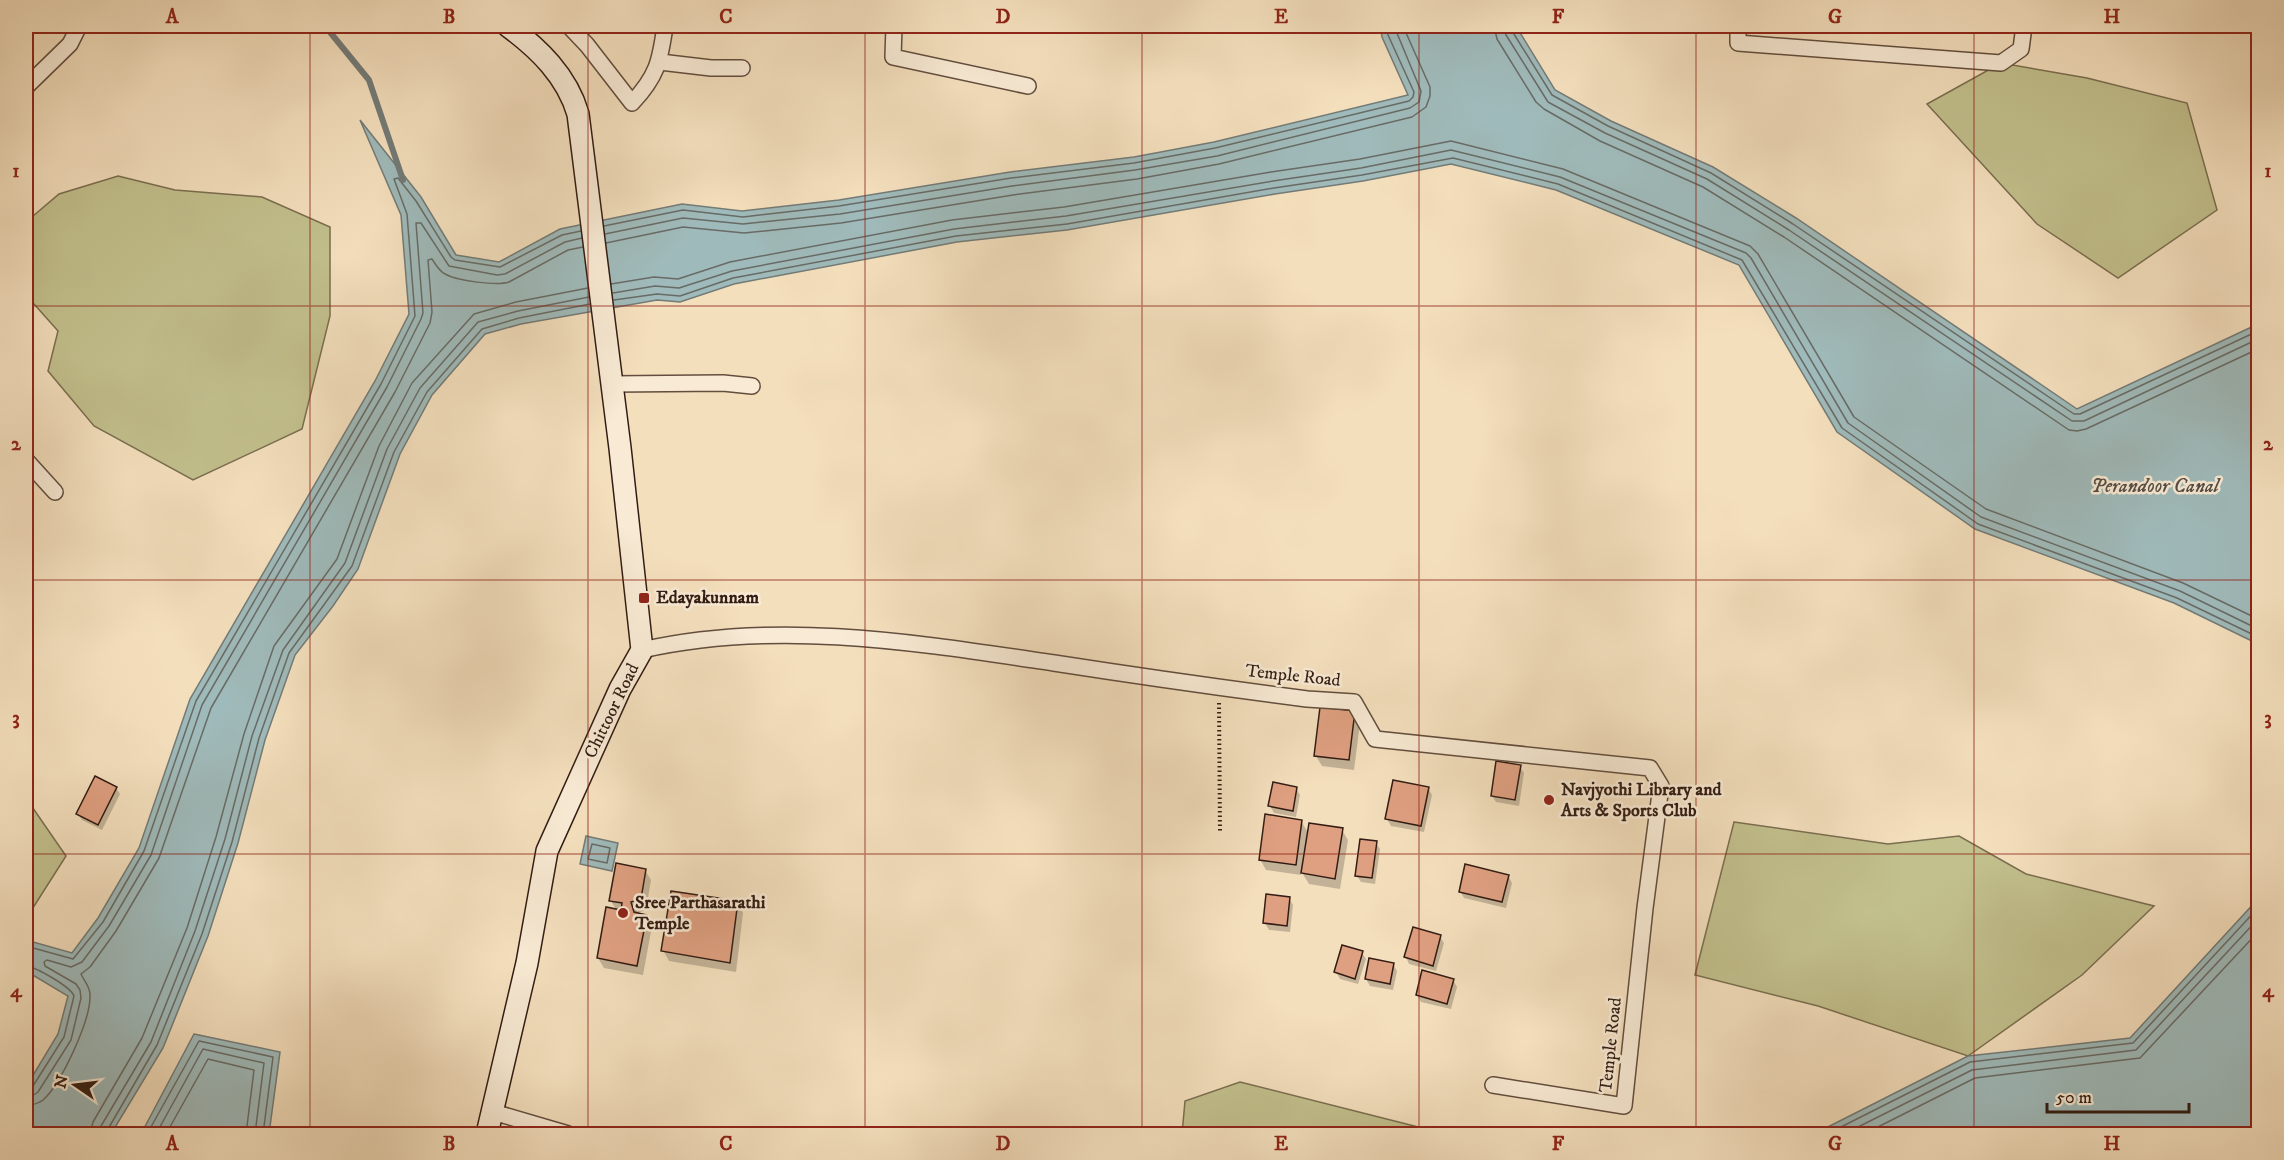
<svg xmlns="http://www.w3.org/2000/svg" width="2284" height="1160" font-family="'IM FELL DW Pica',serif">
  <rect width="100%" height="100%" fill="#f4dfbd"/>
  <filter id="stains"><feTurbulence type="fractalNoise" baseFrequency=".00333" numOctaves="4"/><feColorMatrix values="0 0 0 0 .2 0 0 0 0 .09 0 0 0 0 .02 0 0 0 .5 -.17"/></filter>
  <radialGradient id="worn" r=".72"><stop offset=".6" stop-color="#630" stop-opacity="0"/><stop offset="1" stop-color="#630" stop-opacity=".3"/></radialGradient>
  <g fill="#c2c08d" stroke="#7a6e50" stroke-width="1.5">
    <polygon points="2001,63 2087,78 2187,103 2217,210 2118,278 2037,224 1927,104"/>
    <polygon points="118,176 175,190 262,197 330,227 330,316 302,429 193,480 94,426 48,371 58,331 26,295 26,222 59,194"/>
    <polygon points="26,798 66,856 31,911 26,911"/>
    <polygon points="1734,822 1888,844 1959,836 2026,874 2154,906 2082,975 1968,1056 1818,1006 1695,975"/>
    <polygon points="1240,1082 1430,1130 1435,1134 1182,1134 1185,1101"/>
  </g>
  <g fill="#9fbaba" stroke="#737b77" stroke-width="1.5">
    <polygon points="1380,26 1516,26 1555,90 1611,121 1713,167 1796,218 2077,409 2258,324 2258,644 2174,603 1975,529 1837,432 1739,265 1556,190 1451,164 1363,181 1275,194 1067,230 957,242 734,284 680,302 657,300 521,324 485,334 432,395 400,454 358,569 333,606 295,655 265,740 238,843 208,936 163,1048 111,1134 26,1134 26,1087 58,1034 68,996 26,971 26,940 72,953 98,918 139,848 190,699 375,381 409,314 401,215 360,120 421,197 456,255 499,262 560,229 682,204 742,211 839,200 1010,172 1134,157 1214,142 1408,95 1382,37"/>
    <polygon points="586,836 618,843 612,871 580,864"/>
    <polygon points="2258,899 2258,1134 1814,1134 1968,1056 2130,1038"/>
    <polygon points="194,1034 280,1052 269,1134 141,1134"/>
  </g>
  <g fill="#0003">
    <polygon points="1354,713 1360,723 1354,770 1322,766 1316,756"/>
    <polygon points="1520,767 1524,773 1519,806 1496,802 1492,796"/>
    <polygon points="116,788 120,794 102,830 82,820 78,814"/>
    <polygon points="1296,788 1300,795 1296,817 1274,813 1270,806"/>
    <polygon points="1428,788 1432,795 1424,832 1391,826 1387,819"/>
    <polygon points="1301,821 1309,834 1342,830 1348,840 1340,889 1309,884 1301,871 1301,875 1266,870 1260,859"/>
    <polygon points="1376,843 1380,849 1375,884 1361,882 1357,876"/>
    <polygon points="645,870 651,880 646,910 634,914 646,916 652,926 643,975 604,968 598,958 617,911 611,901"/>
    <polygon points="1508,876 1512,883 1506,908 1464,898 1460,891"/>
    <polygon points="1289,898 1293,905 1290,932 1269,930 1265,923"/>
    <polygon points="737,902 743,913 736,972 669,961 663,950"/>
    <polygon points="1440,937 1444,943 1436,971 1409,964 1406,957"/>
    <polygon points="1362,953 1366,959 1358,984 1340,979 1336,972"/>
    <polygon points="1393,964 1397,971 1393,990 1370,986 1366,979"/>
    <polygon points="1453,980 1457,987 1451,1009 1421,1002 1417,995"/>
  </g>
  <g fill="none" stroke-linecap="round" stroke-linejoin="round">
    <g stroke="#686b66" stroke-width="1.5">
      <polyline points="1494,26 1497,39 1536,102 1544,109 1600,141 1703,187 1784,237 2069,430 2077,431 2086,429 2258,349"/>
      <polyline points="1503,26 1506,35 1548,102 1605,133 1707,179 1789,230 2072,421 2084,421 2258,339"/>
      <polyline points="1511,26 1512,31 1552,95 1608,126 1711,173 1793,224 2074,414 2080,414 2258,331"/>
      <polyline points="604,226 683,210 743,217 839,206 1011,178 1134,163 1215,148 1409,101 1413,97 1414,92 1388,35 1386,26"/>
      <polyline points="605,234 683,218 743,224 840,214 1012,186 1135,170 1217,156 1410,108 1419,102 1421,91 1394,26"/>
      <polyline points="606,243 683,227 744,233 841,223 1013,195 1137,179 1219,164 1412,117 1426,107 1430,96 1430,87 1403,26"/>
      <polyline points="611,284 654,277 678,279 730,262 952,220 1064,207 1271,172 1360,159 1451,141 1563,169 1750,246 1758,254 1854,417 1986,509 2183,583 2258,619"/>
      <polyline points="613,293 655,286 679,288 732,271 954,229 1066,216 1273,181 1361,168 1451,150 1560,177 1746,253 1751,258 1848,423 1981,517 2180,591 2258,629"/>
      <polyline points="614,300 657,294 680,296 733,278 956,236 1067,224 1274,188 1362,175 1453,158 1558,184 1742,260 1842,428 1978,524 2177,598 2258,637"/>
      <polygon points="592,844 610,848 607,863 588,859"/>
      <polyline points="26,946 73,959 103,922 144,851 196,701 381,384 415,316 407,214 394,179 398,178 416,201 451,257 455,260 500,267 562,235 581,231"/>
      <path d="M26,966C36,967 71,987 74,996L64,1037L33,1086L26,1089"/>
      <polyline points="26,1097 32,1096 38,1092 71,1040 81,998 80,990 76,984 45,966 44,962 47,960 71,967 82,962 109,926 151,855 202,705 387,387 421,319 423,313 416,223 421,223 449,266 497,275 505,274 565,242 582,238"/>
      <path d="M26,1106C32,1105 38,1104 43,1100C61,1084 91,1020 90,995C90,986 84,981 81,974L90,967L116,931L159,858L211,708L395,392L430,323L432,312L428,260L432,259C436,265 439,271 445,274C457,281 497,286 509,282L568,250L583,247"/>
      <polyline points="90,1134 93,1122 142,1038 187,928 216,837 244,734 274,646 337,559 379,446 412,383 474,314 516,302 588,288"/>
      <polyline points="99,1134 101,1126 151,1042 195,931 225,839 252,736 283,650 345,563 387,449 420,388 478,322 518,311 589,297"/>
      <polyline points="107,1134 108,1129 157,1045 202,934 232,842 259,738 289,653 352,566 394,452 427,392 482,329 519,318 590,304"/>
      <polyline points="147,1134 199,1041 273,1057 263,1134"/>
      <polyline points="156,1134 203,1049 264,1063 255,1134"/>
      <polyline points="166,1134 208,1059 254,1070 246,1134"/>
      <polyline points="1827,1134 1970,1062 2133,1043 2258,908"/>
      <polyline points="1844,1134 1972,1070 2136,1050 2258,919"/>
      <polyline points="1864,1134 1975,1078 2140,1058 2258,932"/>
    </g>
    <polyline stroke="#737b77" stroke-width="6" points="325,26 369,80 403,180"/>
  </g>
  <g fill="#dfa081" stroke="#321c13" stroke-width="1.5">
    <polygon points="1320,707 1355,711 1349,760 1314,756"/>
    <polygon points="1496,761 1521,765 1515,800 1491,796"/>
    <polygon points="95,776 117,787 98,825 76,814"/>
    <polygon points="1393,780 1429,787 1421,826 1385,819"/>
    <polygon points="1273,782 1297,787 1293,811 1268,806"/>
    <polygon points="1265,814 1302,820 1296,865 1259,860"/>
    <polygon points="1309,823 1343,828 1335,879 1301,873"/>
    <polygon points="1360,839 1377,841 1372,878 1355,876"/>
    <polygon points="616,863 646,869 641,899 631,902 634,912 647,915 637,966 597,958 606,907 621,910 622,903 609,901"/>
    <polygon points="1465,864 1509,875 1502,902 1459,892"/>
    <polygon points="671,891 738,901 730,963 661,951"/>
    <polygon points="1266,894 1290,897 1287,926 1263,923"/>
    <polygon points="1413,927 1441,935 1433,966 1404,957"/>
    <polygon points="1342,945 1363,951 1355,979 1334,972"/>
    <polygon points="1369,958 1394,963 1390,984 1365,979"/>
    <polygon points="1422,970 1454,979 1447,1004 1416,995"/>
  </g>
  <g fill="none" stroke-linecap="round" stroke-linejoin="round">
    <defs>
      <g id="minor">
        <path d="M569,26L587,45L632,103C657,76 660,62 665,26"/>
        <polyline points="894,26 893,57 1028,86"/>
        <polyline points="1738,26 1738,43 2001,63 2021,49 2024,26"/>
        <polyline points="660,62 711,68 742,68"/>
        <polyline points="26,87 70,44 79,26"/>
        <polyline points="612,384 723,383 752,386"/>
        <polyline points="26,460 55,492"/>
        <path d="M642,650C777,619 919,643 1054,663C1138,676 1222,688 1307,699L1354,702L1375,739L1650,768L1661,786L1645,908L1624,1106L1493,1085"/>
        <polyline points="493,1112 568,1134"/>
      </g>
      <path id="secondary" d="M487,1134L527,963L547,851L620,689L642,650L620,448L578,114C567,76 539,49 508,26"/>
    </defs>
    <use href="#minor" stroke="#624d3e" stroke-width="18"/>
    <use href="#secondary" stroke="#321c13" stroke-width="24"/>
    <polyline stroke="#321c13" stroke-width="4" stroke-dasharray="1.5 3" stroke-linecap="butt" points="1219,703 1220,833"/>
    <use href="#minor" stroke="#f8ead4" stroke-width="15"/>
    <use href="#secondary" stroke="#f8ead4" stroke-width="21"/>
  </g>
  <path fill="none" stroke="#8f2418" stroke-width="1.5" stroke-opacity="0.55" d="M310,26V1134M588,26V1134M865,26V1134M1142,26V1134M1419,26V1134M1696,26V1134M1974,26V1134M26,306H2258M26,580H2258M26,854H2258"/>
  <g fill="#8f2418" stroke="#f8ead4" stroke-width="2">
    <rect x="638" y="592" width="12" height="12" rx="3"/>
    <circle cx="1549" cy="800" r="6"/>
    <circle cx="623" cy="913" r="6"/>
  </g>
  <g text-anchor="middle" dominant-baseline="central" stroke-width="5" stroke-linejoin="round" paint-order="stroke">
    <g font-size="18" font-weight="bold" fill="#321c13" stroke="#f8ead4" text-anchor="start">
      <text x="656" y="598">Edayakunnam</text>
      <text x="1561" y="790">Navjyothi Library and<tspan x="1561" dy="21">Arts &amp; Sports Club</tspan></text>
      <text x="635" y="903">Sree Parthasarathi<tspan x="635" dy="21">Temple</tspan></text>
    </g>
    <g font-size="18" fill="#321c13" stroke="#f8ead4">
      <text transform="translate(1293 676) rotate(6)">Temple Road</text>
      <text transform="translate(612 711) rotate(-64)">Chittoor Road</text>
      <text transform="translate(1611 1045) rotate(-84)">Temple Road</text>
    </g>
    <g font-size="20" font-style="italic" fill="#534b45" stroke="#f8ead4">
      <text x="2155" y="486">Perandoor Canal</text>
    </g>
  </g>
  <rect width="2284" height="1160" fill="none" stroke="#f4dfbd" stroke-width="66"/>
  <g transform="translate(75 1085) rotate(284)" stroke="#f8ead4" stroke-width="4.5" paint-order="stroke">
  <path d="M0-4.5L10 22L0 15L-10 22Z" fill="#321c13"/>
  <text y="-9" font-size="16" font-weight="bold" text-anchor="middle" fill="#321c13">N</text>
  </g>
  <path d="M2047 1103v9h142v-9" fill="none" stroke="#321c13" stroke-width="3"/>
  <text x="2056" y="1103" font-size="18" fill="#321c13" stroke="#f8ead4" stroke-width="4.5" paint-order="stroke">50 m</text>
  <rect x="33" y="33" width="2218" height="1094" fill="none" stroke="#8f2418" stroke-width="2"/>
  <g font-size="20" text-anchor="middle" font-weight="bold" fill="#8f2418">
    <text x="172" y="23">A</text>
    <text x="449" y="23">B</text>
    <text x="726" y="23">C</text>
    <text x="1003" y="23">D</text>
    <text x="1281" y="23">E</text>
    <text x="1558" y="23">F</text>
    <text x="1835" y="23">G</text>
    <text x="2112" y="23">H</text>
    <text x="16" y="177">1</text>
    <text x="2268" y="177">1</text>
    <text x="16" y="450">2</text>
    <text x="2268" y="450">2</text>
    <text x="16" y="724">3</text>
    <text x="2268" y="724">3</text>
    <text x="16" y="997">4</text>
    <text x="2268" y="997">4</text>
    <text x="172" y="1150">A</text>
    <text x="449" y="1150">B</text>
    <text x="726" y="1150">C</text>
    <text x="1003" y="1150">D</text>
    <text x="1281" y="1150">E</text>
    <text x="1558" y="1150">F</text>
    <text x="1835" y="1150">G</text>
    <text x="2112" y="1150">H</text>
  </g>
  <rect width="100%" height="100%" filter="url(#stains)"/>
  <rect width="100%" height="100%" fill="url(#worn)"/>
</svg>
